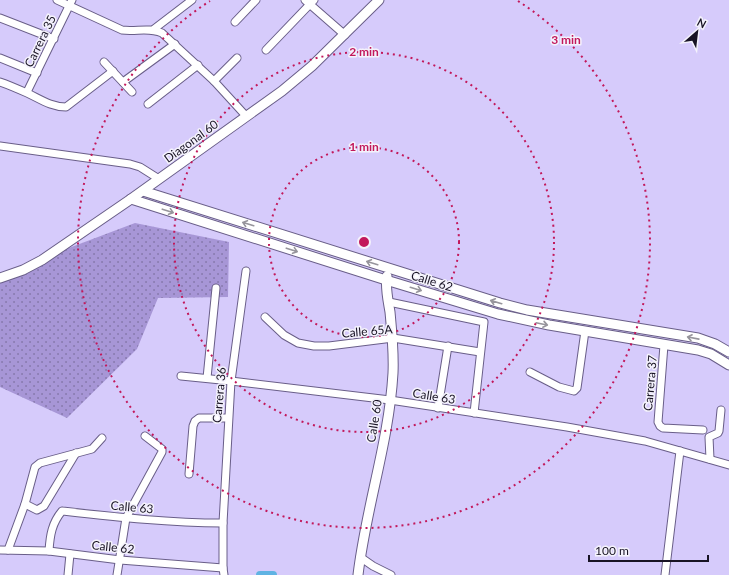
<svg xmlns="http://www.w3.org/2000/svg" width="729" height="575" font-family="Lato,sans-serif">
  <defs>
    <pattern id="park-dots" width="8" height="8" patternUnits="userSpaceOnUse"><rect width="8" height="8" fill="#a796d6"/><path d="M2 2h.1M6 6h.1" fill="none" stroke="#8779ad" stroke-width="1.8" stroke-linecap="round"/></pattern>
  </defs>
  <rect width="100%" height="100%" fill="#d6cbfb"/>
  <polygon fill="url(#park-dots)" points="135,223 229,242 228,297 158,298 137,349 67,418 0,387 0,274"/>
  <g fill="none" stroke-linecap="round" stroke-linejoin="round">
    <polyline stroke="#60b3e3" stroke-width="8" points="260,575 273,575"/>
    <defs>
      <g id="street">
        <path d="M57,0L122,30C136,32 149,27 162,33L214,81L246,116"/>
        <polyline points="305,0 345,35"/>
        <polyline points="0,18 54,39"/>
        <polyline points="235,22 256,0"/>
        <polyline points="154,29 192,0"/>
        <polyline points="266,50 314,0"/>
        <polyline points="0,58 37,73"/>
        <polyline points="104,62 132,92"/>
        <polyline points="214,81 237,58"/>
        <path d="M0,82C9,85 18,89 27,93C40,99 51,107 66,107L113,71"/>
        <polyline points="123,82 175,44"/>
        <polyline points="27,92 72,0"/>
        <polyline points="148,104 198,65"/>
        <polyline points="0,146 130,164 140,167 159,179"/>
        <polyline points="389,302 484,322 474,413"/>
        <polyline points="265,317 284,335 298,343 314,346 329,346 393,338 480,352"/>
        <polyline points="664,345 658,422 660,426 663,428 703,430"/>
        <polyline points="530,372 559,387 574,391 577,388 585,331"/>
        <polyline points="181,376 231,381 390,400 567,427 645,441 729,465"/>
        <polyline points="207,378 216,288"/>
        <polyline points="438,408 448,346"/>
        <polyline points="710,459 709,437 718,433 719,431 721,410"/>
        <polyline points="189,474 193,426 195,421 199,418 228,418"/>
        <polyline points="25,504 37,510 44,506 76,453"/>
        <polyline points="0,550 49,551 120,560 223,568"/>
        <polyline points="8,550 25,504 35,467 40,463 92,449 102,438"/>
        <path d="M49,551C50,535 52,523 62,511C116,517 169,523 223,523"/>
        <polyline points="360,557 373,566 391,575"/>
        <polyline points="68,575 70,554"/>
        <polyline points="117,575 126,518 162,452 162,449 145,436"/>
        <polyline points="224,575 223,568 223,523 231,381 246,271"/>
        <polyline points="665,575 680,451"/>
      </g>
      <g id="secondary">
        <polyline points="143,191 500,303 527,310 698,338 715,344 729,352"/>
        <polyline points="131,199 386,280 498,314 549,325 698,350 711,354 729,365"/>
        <polyline points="0,278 23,270 42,260 131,199 282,91 312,66 379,0"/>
        <path d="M358,575C366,507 389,442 393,373C394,353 392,333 390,312C388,300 385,288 387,276"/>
      </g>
    </defs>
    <use href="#street" stroke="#695e88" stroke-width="9"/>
    <use href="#secondary" stroke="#695e88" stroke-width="11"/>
    <use href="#street" stroke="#fff" stroke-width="7"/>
    <use href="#secondary" stroke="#fff" stroke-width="9"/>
  </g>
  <defs><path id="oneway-shaft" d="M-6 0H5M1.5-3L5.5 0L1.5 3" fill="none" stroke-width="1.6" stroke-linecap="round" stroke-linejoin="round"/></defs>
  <g stroke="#97959c">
    <use href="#oneway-shaft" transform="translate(168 211) rotate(18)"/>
    <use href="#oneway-shaft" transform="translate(248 224) rotate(-163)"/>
    <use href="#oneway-shaft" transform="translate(292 250) rotate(18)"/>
    <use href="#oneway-shaft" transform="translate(372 263) rotate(-163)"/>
    <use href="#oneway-shaft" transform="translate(416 289) rotate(17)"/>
    <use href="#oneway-shaft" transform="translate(496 302) rotate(-164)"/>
    <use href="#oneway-shaft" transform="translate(542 324) rotate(12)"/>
    <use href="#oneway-shaft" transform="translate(693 338) rotate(-169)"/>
  </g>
  <g fill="none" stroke="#c2185b" stroke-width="2" stroke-dasharray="2 4">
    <circle cx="364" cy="242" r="95"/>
    <circle cx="364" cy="242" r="190"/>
    <path d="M518 1A286 286 0 1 1 210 1"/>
  </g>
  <g text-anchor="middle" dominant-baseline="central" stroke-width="3" stroke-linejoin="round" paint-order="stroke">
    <g font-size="12" fill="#181324" stroke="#f4f2fc">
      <text transform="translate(40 41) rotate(-64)">Carrera 35</text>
      <text transform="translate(191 141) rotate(-36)">Diagonal 60</text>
      <text transform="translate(432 281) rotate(17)">Calle 62</text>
      <text transform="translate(367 331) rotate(-5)">Calle 65A</text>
      <text transform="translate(650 383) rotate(-85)">Carrera 37</text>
      <text transform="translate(219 395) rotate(-85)">Carrera 36</text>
      <text transform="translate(434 396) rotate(9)">Calle 63</text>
      <text transform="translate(374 421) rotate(-81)">Calle 60</text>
      <text transform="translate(132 507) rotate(5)">Calle 63</text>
      <text transform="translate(113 547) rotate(6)">Calle 62</text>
    </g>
  </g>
  <circle cx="364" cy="242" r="6" fill="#c2185b" stroke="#f4f2fc" stroke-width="2"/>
  <g font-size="12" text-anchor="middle" font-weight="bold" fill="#c2185b" stroke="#f4f2fc" stroke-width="3" stroke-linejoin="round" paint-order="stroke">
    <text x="566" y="44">3 min</text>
    <text x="364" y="56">2 min</text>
    <text x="364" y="151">1 min</text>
  </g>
  <g transform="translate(697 32) rotate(28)" stroke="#f4f2fc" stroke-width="3" paint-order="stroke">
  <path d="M0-3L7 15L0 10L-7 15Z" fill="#181324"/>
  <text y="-6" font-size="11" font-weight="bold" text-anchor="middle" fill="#181324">N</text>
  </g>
  <path d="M589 555v6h119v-6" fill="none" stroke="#181324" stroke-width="2"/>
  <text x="595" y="555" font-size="12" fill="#181324" stroke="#f4f2fc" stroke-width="3" paint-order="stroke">100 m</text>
</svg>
